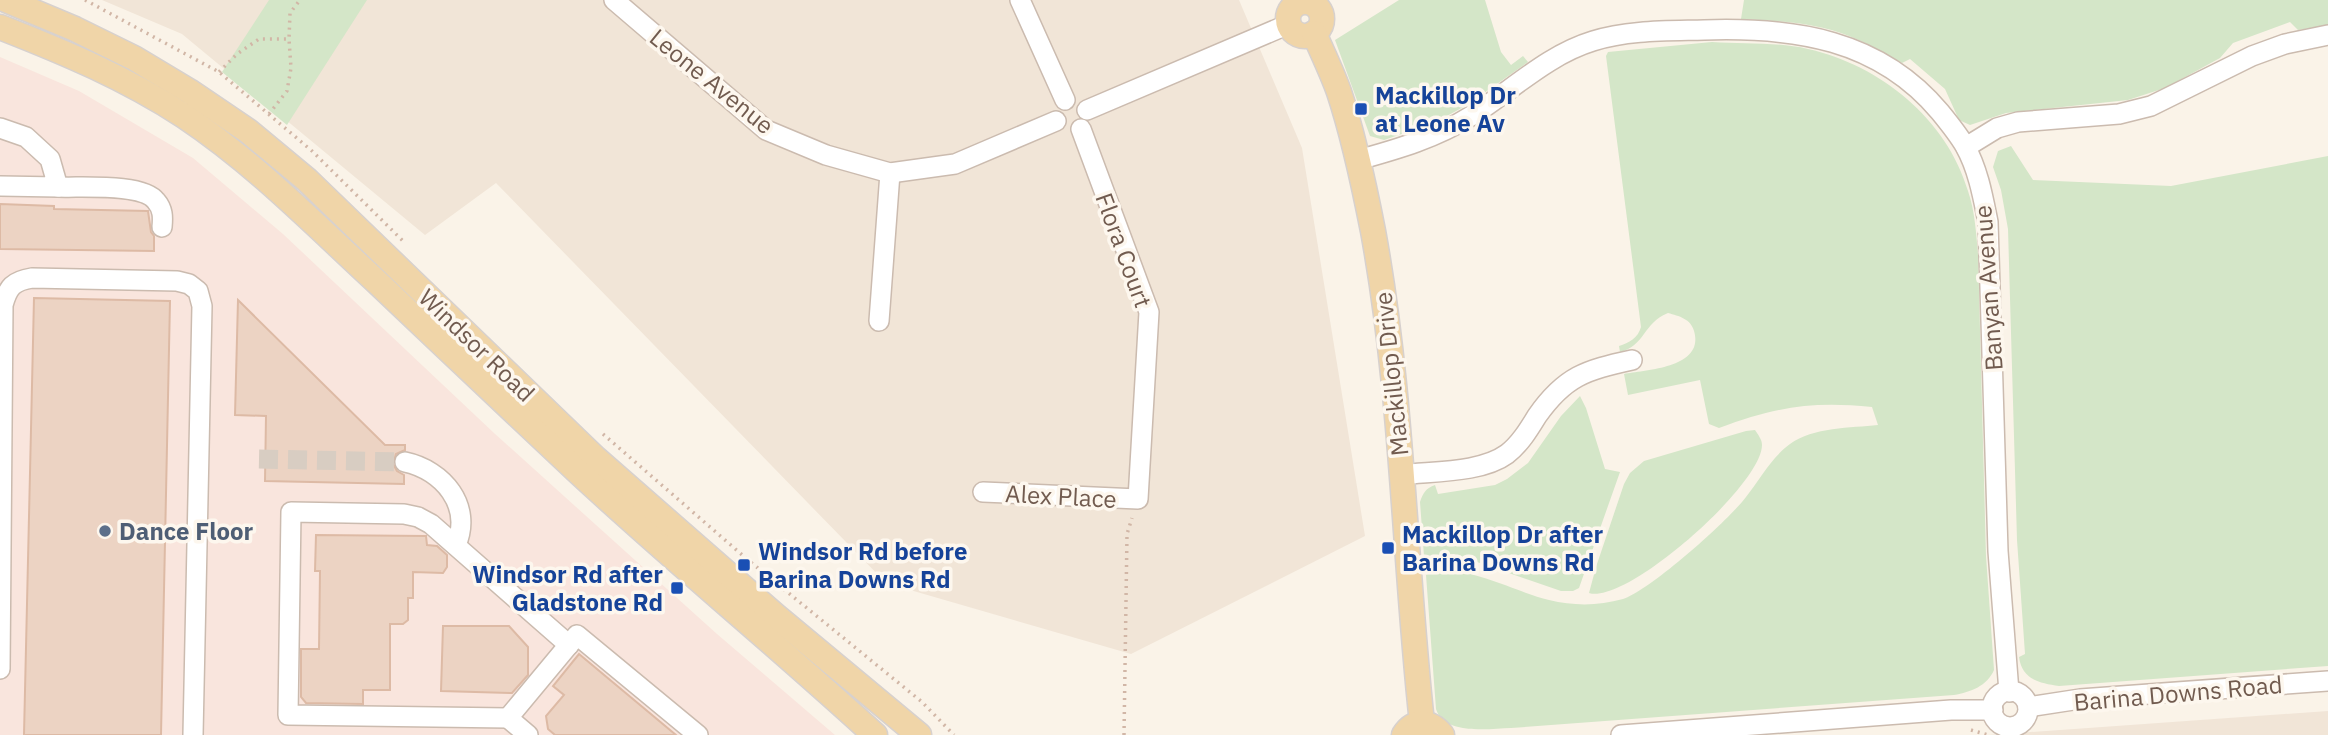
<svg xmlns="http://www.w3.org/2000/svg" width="2328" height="735" font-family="'IBM Plex Sans',sans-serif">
  <rect width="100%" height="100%" fill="#faf3e8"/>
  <g fill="#f1e5d7">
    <polygon points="102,0 1239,0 1302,148 1365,536 1131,654 886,583 496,183 425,235 182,34"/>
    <polygon points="2328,711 2328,735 1988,735"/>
  </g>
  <polygon fill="#f9e5dd" points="0,57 79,91 193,158 283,234 494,433 717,634 835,735 0,735"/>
  <g fill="#d4e6c8">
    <polygon points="269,0 367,0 287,125 222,72"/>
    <polygon points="1399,0 1485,0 1501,52 1511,65 1523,56 1528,62 1467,105 1434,123 1384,140 1370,136 1335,40"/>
    <path d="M1744,0H2328V25L2298,30L2290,22L2233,43L2220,58L2165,88L2128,100L2006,113L1970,125L1959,120L1945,89L1910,59L1902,63C1885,53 1867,43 1849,36C1814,22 1777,21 1741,19Z"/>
    <path d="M1712,42C1743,44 1778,42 1808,49C1880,65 1947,119 1968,191C1975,212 1976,232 1978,254L1986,556L1994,670C1987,686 1971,692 1954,695L1511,728C1487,729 1444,735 1436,709L1426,575C1460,560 1514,592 1549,600C1574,606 1598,606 1623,599C1649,591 1728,521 1746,497C1760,479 1771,458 1790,444C1813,427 1851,428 1878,425L1872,407C1811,401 1776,407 1719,428L1709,424L1700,380L1628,395L1624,374C1646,370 1705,368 1694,331C1691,319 1679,316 1668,313C1643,323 1645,346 1620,352L1619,346C1629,343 1638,338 1641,327L1606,56L1608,52Z"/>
    <path d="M2011,146L2033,180L2171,186L2328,156V666L2059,686C2040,683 2022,680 2019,657L2025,654L2017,540L2008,229L2001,190L1993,167L1998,151Z"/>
    <path d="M1580,396L1586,408L1605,469L1620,472L1579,588L1573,591H1561L1454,554L1424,556L1420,502C1423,493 1426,488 1435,485L1438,494L1495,485L1507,479L1528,463L1561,416Z"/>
    <path d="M1755,430C1758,435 1762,439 1762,445C1762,485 1626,605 1589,593L1596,567L1624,484L1630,473L1644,461L1746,431Z"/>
  </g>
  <g fill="#ecd3c3" stroke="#ddbaa5" stroke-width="2">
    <polygon points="0,204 54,206 54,209 148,211 151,232 154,236 154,251 0,249"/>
    <polygon points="34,298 170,301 161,735 24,735"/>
    <polygon points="238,300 385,445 405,445 405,450 396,454 393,464 397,471 404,475 404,484 265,481 266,416 235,415"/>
    <polygon points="316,535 426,536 427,545 437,546 447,555 447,567 443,573 413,572 413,598 408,598 408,620 403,624 390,624 390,690 363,690 363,704 306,703 301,697 301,649 319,649 320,571 315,571"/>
    <polygon points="443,626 509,626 528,647 528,675 512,693 441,691"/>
    <polygon points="579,654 676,735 555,735 548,729 546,716 564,695 553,686"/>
  </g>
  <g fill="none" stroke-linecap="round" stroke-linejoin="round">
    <polyline stroke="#d8cdc2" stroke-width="19" stroke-dasharray="19 10" stroke-linecap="butt" points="259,459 405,462"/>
    <defs>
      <g id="minor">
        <polyline points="614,0 766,130 826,155 890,173 955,164 1056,121"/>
        <polyline points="1020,0 1065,100"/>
        <polyline points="1087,110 1289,24"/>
        <polyline points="0,128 26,137 50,159 58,187 0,186"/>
        <polyline points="1966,147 1997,128 2018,122 2119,114 2151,106 2252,56 2285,44 2328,35"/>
        <path d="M1358,160C1398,149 1436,138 1471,116C1511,91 1547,55 1593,41C1628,30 1667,31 1704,30C1794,27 1879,39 1940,112C1949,123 1958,134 1965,146C1978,169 1983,197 1988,222L1998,551L2009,692"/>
        <path d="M58,187C81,188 143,183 156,201C163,209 163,217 162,227"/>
        <polyline points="879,321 890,173"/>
        <path d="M405,462C443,470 473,506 456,545"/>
        <path d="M1401,475C1433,471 1481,473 1507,454C1520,444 1529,429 1537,416C1565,376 1586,370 1632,360"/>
        <polyline points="983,492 1138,499 1149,312 1081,129"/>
        <path d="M0,669L3,305C8,287 13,281 32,278L177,281L189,284L198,291L202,306L193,735"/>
        <circle cx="2010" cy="709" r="18"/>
        <polyline points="2028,707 2080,699 2328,681"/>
        <polyline points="508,718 288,715 291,512 404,514 418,517 431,524 569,645"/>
        <polyline points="528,735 508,718 577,635 698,735"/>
        <polyline points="1621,735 1951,710 1993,710"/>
      </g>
      <g id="major">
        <polyline points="6,0 75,29 134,58 189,91 248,131 307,180 594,457 777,617 919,735"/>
        <circle cx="1305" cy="19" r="17"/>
        <path d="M0,27C64,52 126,78 184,116C256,164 315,225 378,283C444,346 510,408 577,471C674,561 777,645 875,735"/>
        <path d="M1314,33C1322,52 1332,72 1339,92C1354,137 1364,185 1373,231C1403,394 1404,559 1422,723"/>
        <path d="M1404,735C1414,719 1431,721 1442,735"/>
      </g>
    </defs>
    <use href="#minor" stroke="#cbbbaf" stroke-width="22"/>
    <use href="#major" stroke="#d7d1ce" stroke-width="27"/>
    <g stroke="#d1b6a6" stroke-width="3.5" stroke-dasharray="2 5" stroke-linecap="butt">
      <polyline points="85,0 219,72 312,151 403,241"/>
      <polyline points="219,72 237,54 259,39 289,39"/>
      <polyline points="269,114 287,91 291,68 289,39 290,13 300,0"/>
      <polyline points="603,434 748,560 922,702 954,735"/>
      <polyline points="1971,730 1988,735"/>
      <polyline points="1124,735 1127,534 1132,518"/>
    </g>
    <use href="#minor" stroke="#fff" stroke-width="19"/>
    <use href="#major" stroke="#f0d5a8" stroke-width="24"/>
  </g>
  <g fill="#1a4fb4" stroke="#fdf7ee" stroke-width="2.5">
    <rect x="1354" y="102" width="14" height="14" rx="3.5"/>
    <rect x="1381" y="541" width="14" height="14" rx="3.5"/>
    <rect x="737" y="558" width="14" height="14" rx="3.5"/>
    <rect x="670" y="581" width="14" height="14" rx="3.5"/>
  </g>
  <circle fill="#5c6f8a" stroke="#fdf7ee" stroke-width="2.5" cx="105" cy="531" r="7"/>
  <g text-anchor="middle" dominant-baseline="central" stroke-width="7" stroke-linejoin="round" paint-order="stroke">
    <g font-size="24" fill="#715b4f" stroke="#fdf7ee">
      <text transform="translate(712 81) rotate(39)">Leone Avenue</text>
      <text transform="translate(1124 250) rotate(70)">Flora Court</text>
      <text transform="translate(1988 288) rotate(-94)">Banyan Avenue</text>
      <text transform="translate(477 345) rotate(44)">Windsor Road</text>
      <text transform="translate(1391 374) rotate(-96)">Mackillop Drive</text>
      <text transform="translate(1061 496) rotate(3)">Alex Place</text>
      <text transform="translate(2178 693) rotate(-5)">Barina Downs Road</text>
    </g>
    <g font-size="24" font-weight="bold" fill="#164399" stroke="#fdf7ee" text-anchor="start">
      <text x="1375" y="95">Mackillop Dr<tspan x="1375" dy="28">at Leone Av</tspan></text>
      <text x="1402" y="534">Mackillop Dr after<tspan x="1402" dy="28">Barina Downs Rd</tspan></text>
      <text x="758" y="551">Windsor Rd before<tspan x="758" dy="28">Barina Downs Rd</tspan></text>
      <text x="663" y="574" text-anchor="end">Windsor Rd after<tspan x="663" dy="28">Gladstone Rd</tspan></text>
    </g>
    <g font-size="24" font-weight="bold" fill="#4e5e75" stroke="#fdf7ee" text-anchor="start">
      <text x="119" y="531">Dance Floor</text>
    </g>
  </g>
</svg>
